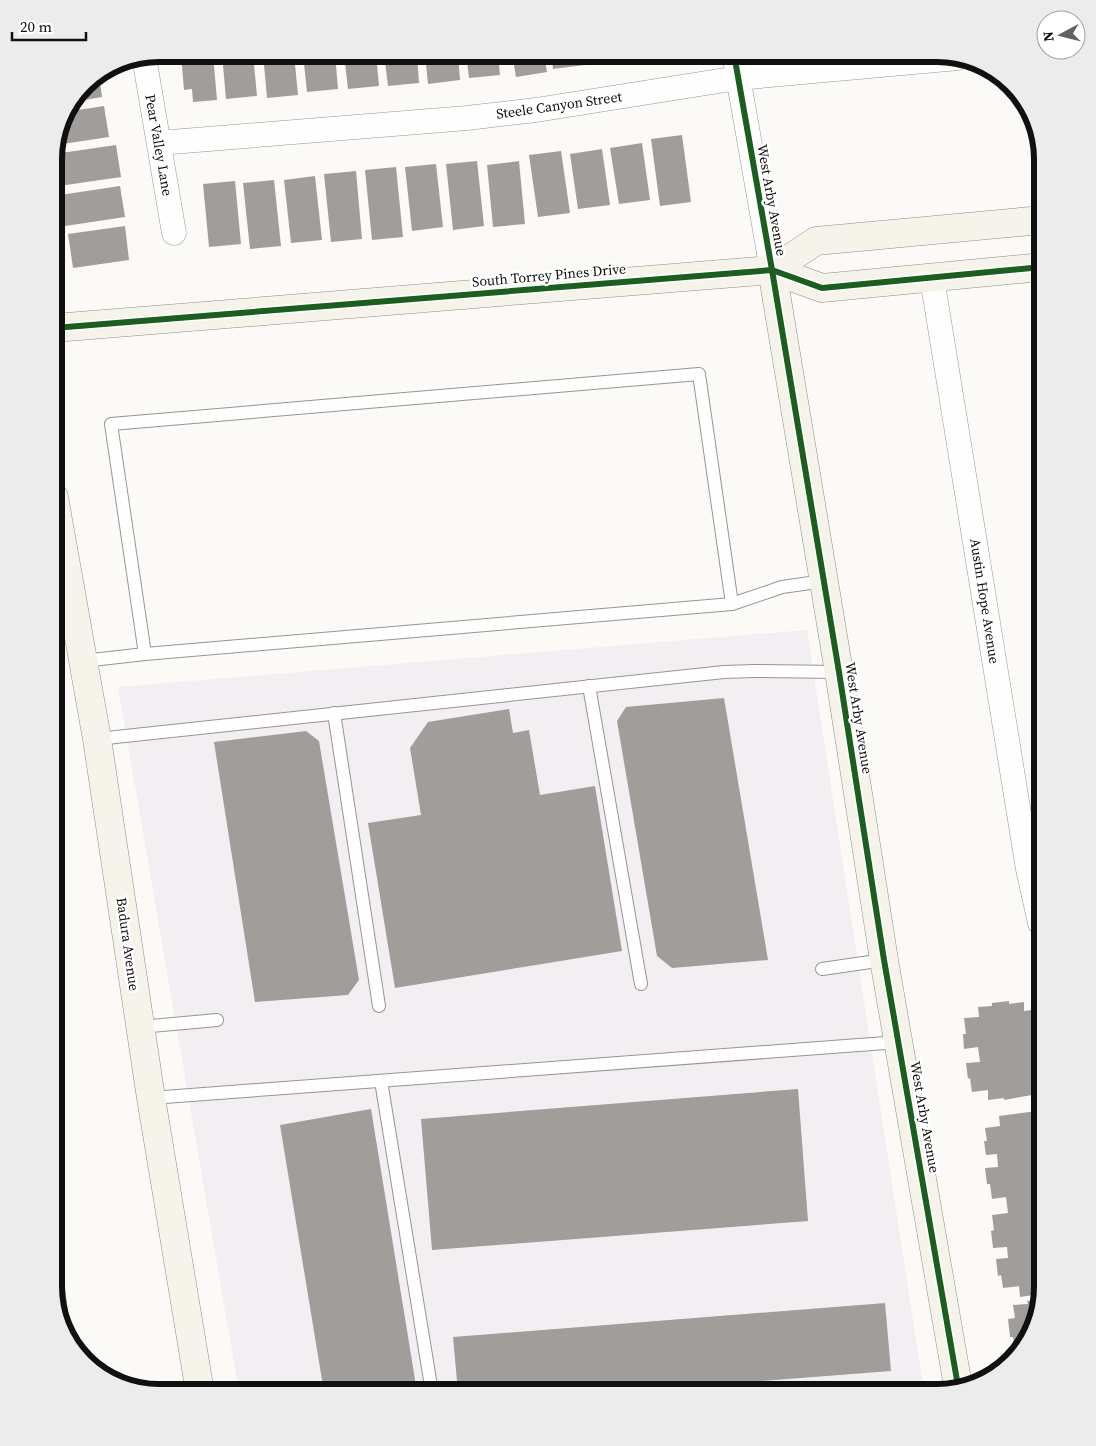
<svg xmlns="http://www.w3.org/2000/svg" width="1096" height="1446" font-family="'Source Serif 4',serif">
  <rect width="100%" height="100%" fill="#fcfaf6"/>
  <polygon fill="#f3eef2" points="807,630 924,1392 239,1392 118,687"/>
  <g fill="#a09d9b">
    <polygon points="181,54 213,54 217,100 193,102 192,89 184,90"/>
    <polygon points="222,54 253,54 257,96 226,99"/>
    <polygon points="263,54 294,54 298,95 267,98"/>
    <polygon points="303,54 335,54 338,89 307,92"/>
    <polygon points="344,54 376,54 379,86 348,89"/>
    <polygon points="384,54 417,54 419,83 388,86"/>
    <polygon points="425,54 458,54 460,80 428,84"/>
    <polygon points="466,54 498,54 500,75 469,78"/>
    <polygon points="512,54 544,54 547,72 516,77"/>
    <polygon points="551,54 584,54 585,65 553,69"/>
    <polygon points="595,54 626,54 627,57 596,61"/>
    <polygon points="99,75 102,97 73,102 90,80"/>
    <polygon points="104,106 109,137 56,145 65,112"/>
    <polygon points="682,135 691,202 660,206 651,139"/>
    <polygon points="642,143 650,200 619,204 610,148"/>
    <polygon points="116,145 121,177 59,186 54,154"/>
    <polygon points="602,149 610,205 578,209 570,154"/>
    <polygon points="561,151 570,213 538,217 529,155"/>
    <polygon points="477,161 484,226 453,230 446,164"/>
    <polygon points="519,161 525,224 493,227 487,165"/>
    <polygon points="436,164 443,227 412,231 405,167"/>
    <polygon points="396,167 403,237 372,240 365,170"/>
    <polygon points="356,171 362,239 331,242 324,174"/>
    <polygon points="315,176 322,240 291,243 284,180"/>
    <polygon points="274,180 281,246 250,249 243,183"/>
    <polygon points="235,181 241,244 209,247 203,184"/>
    <polygon points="120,186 125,217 65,226 60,195"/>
    <polygon points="125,226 129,260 73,268 68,234"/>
    <polygon points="724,698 768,960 672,968 657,956 617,721 626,707"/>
    <polygon points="509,709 513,733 529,730 540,795 595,786 622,951 395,988 368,823 421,815 410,748 428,722"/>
    <polygon points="306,731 319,741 359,980 348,995 255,1002 214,742"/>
    <polygon points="1009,1001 1009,1004 1024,1002 1024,1011 1039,1009 1040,1024 1042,1024 1042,1040 1031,1042 1033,1055 1042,1054 1042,1085 1031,1086 1032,1095 1004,1100 1004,1098 988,1100 988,1090 972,1092 970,1078 968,1079 966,1063 980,1062 978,1047 964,1049 963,1034 966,1034 964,1018 979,1017 978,1007 992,1006 992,1003"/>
    <polygon points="798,1089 808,1221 432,1250 421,1119"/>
    <polygon points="371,1109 417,1392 324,1392 280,1125"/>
    <polygon points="1037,1111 1038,1122 1042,1121 1042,1287 1040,1294 1020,1297 1019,1286 1003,1288 1001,1275 998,1276 996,1259 1008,1258 1007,1247 993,1248 991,1231 994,1230 992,1215 1008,1213 1006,1197 992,1199 990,1184 987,1184 985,1168 998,1167 997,1154 986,1155 984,1141 987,1141 985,1128 1000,1126 999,1116"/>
    <polygon points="1039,1300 1028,1339 1019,1349 1015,1350 1013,1337 1010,1337 1008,1319 1015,1318 1013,1305 1028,1304 1027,1301"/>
    <polygon points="885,1303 891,1371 617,1392 458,1392 453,1337"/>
  </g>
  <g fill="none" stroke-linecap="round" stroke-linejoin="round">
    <defs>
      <g id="lane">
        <polyline points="732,604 699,374 111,424 145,654 732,604 782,587 824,581"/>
        <polyline points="83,661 145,654"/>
        <polyline points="589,686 641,984"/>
        <polyline points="334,713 379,1006"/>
        <polyline points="97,739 724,672 754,671 839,672"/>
        <polyline points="822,969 884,960"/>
        <polyline points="140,1027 217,1020"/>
        <polyline points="381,1081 432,1392"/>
        <polyline points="151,1098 899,1042"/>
        <polyline points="54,1260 61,1311"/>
      </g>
      <g id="street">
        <polyline points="734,54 772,270"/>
        <polyline points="144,57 174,233"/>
        <polyline points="159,143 467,118 536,110 738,78 958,58"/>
        <polyline points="932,278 1028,869 1040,923 1042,923"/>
      </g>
      <g id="secondary">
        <polyline points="772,270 839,672 884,960 958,1386"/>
        <polyline points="772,270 816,241 1042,220"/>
        <polyline points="54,328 772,270 822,288 1042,267"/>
        <polyline points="54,497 97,739 151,1098 200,1392"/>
      </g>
    </defs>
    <use href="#lane" stroke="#969594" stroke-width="14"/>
    <use href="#street" stroke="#969594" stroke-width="25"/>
    <use href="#secondary" stroke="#8d8c8a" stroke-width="29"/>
    <use href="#lane" stroke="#fffefe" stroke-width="12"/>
    <use href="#street" stroke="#fffefe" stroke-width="24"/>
    <use href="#secondary" stroke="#f6f3eb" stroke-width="28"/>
    <defs>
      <g id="cycleway">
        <polyline points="734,54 772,270 839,672 884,960 958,1386"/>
        <polyline points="54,328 772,270 822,288 1042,267"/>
      </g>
    </defs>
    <use href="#cycleway" stroke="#fff" stroke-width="9"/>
    <use href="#cycleway" stroke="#1b5e20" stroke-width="6"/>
  </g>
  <g text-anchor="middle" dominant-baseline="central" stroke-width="5" stroke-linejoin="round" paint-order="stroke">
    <g font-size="14" fill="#101010" stroke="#fff">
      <text transform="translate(559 105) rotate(-8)">Steele Canyon Street</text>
      <text transform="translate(159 145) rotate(80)">Pear Valley Lane</text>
      <text transform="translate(772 200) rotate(80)">West Arby Avenue</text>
      <text transform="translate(549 275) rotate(-5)">South Torrey Pines Drive</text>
      <text transform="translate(985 601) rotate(81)">Austin Hope Avenue</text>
      <text transform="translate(859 718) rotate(81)">West Arby Avenue</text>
      <text transform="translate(128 944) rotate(82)">Badura Avenue</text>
      <text transform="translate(925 1117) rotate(80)">West Arby Avenue</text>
    </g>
  </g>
  <path d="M0 0H1096V1446H0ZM159 62H937A97 97 0 0 1 1034 159V1287A97 97 0 0 1 937 1384H159A97 97 0 0 1 62 1287V159A97 97 0 0 1 159 62Z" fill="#ececec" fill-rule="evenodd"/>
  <path fill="none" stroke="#101010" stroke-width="6" d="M159 62H937A97 97 0 0 1 1034 159V1287A97 97 0 0 1 937 1384H159A97 97 0 0 1 62 1287V159A97 97 0 0 1 159 62Z"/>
  <g transform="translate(1061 35) rotate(263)"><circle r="24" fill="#ffffff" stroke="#9f9f9f"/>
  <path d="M0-4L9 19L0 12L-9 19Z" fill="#636260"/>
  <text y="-8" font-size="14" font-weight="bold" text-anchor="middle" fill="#101010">N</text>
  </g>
  <path d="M12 32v8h74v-8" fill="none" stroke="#101010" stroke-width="2.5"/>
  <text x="20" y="32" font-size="15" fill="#101010" stroke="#ffffff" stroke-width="4" paint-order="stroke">20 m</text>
</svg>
